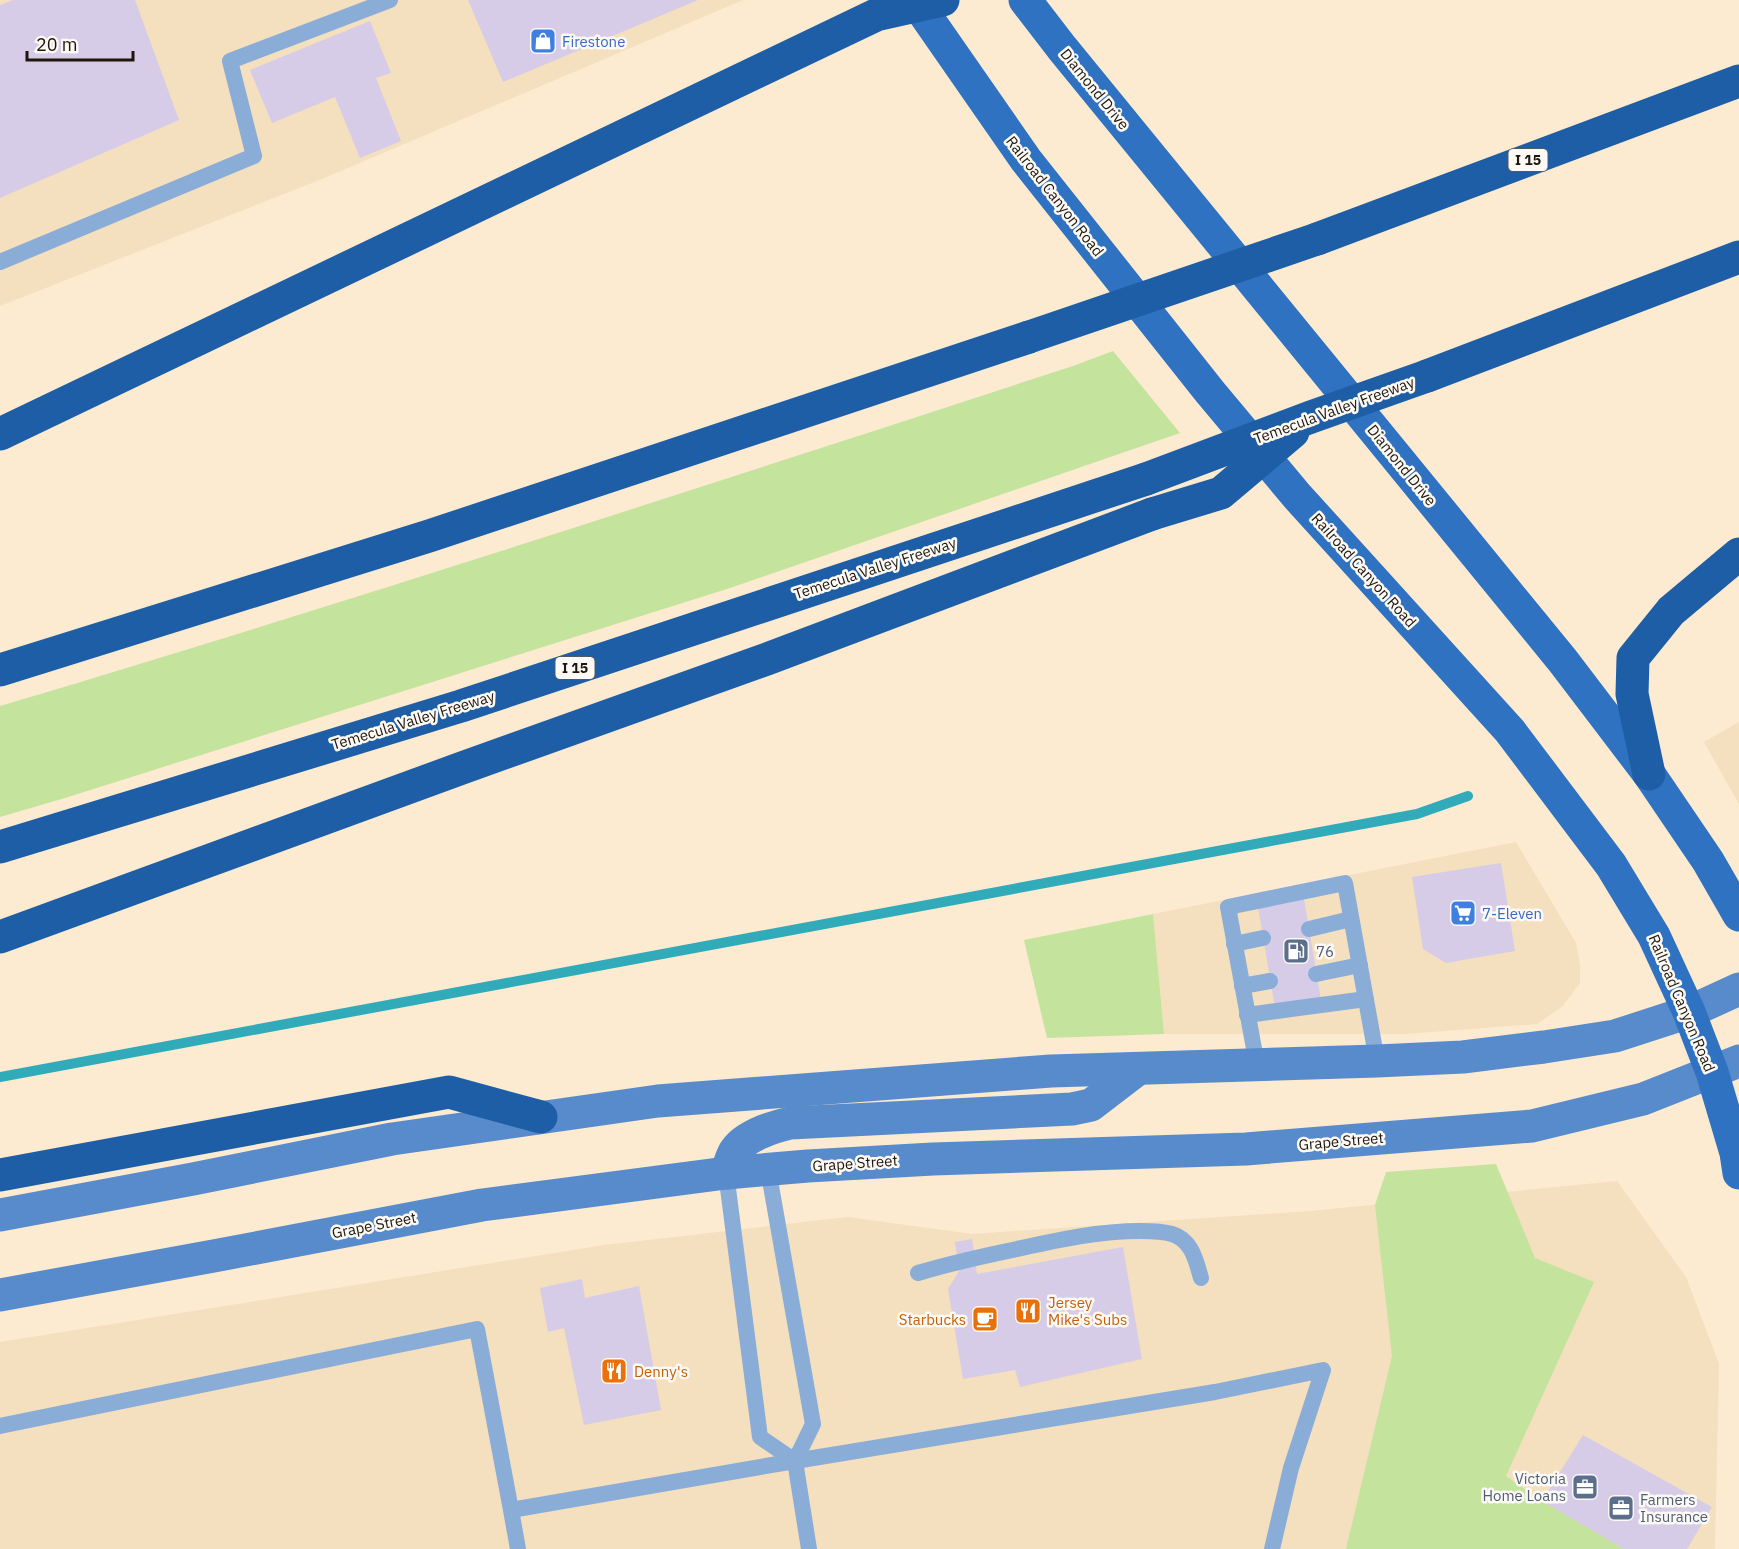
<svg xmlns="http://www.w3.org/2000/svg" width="1739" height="1549" font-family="'IBM Plex Sans',sans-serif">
  <rect width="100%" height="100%" fill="#fcebd1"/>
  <g fill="#f4dfbe">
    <polygon points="0,0 743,0 322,179 0,306"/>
    <polygon points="1739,722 1739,804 1704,742"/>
    <polygon points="1516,842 1576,943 1580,965 1580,983 1563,1006 1537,1024 1405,1034 1164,1034 1153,914"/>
    <polygon points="1617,1181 1686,1277 1719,1364 1715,1549 0,1549 0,1342 604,1245 848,1217 972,1234 1310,1211"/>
  </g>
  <g fill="#c4e39c">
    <path d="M1113,351L1180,433L730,588L65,798L0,817V706C360,599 716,482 1073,366Z"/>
    <polygon points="1153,914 1164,1034 1047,1038 1024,940"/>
    <polygon points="1496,1164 1535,1258 1594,1282 1506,1476 1542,1501 1624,1549 1346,1549 1392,1356 1375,1205 1386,1172"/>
  </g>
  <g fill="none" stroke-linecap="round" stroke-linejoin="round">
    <polyline stroke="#31abba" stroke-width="10" points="0,1077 1417,814 1468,796"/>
  </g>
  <g fill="#d6cce7">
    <polygon points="13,0 135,0 179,120 0,198 0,5"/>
    <polygon points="468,0 698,0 503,82"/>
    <polygon points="370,21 391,73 376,78 401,141 360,158 335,97 272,123 250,70"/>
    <polygon points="1501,863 1515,951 1446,963 1423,949 1412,877"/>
    <polygon points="1303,893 1321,1000 1275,1008 1257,901"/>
    <polygon points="972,1239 977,1274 1123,1247 1142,1359 1020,1387 1015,1370 963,1379 948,1289 959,1271 955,1242"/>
    <polygon points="582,1279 585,1298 639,1286 661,1410 584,1425 564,1328 548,1332 540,1288"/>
    <polygon points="1583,1435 1712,1507 1687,1549 1624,1549 1542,1501"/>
  </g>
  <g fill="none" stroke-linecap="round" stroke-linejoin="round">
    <g stroke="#8aadd8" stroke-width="16">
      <polyline points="0,262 254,156 230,61 390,0"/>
      <polyline points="1309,929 1351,919"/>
      <polyline points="1234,944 1263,938"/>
      <polyline points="1316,974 1360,965"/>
      <polyline points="1242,986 1270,981"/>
      <polyline points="1247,1015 1366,999"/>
      <polyline points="1257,1065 1228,907 1345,883 1377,1061"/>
      <polyline points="768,1169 813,1424 795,1461 809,1549"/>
      <polyline points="726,1173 760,1437 795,1461"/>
      <path d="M918,1273C951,1263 983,1256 1017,1249C1058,1240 1098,1231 1140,1231C1150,1231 1162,1231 1172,1234C1192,1240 1196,1261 1201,1278"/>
      <polyline points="0,1426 477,1329 511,1510"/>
      <polyline points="518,1549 511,1510 795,1461 1215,1392 1323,1370 1291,1468 1272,1549"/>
    </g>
    <g stroke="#588bcb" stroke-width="33">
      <path d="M726,1173C729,1167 731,1157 735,1151C745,1136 773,1127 790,1123L1072,1109L1091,1105L1138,1069"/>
      <polyline points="0,1215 193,1179 392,1139 658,1101 1051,1071 1377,1061 1463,1057 1544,1047 1615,1036 1689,1012 1739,989"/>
      <polyline points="0,1295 219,1255 482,1205 726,1173 808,1166 933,1159 1246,1149 1532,1126 1643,1099 1739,1061"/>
    </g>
    <g stroke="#2f72c1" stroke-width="33">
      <polyline points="1025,0 1062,48 1563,661 1649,774 1708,861 1739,915"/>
      <polyline points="919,6 1026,160 1210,392 1297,496 1510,731 1611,865 1654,936 1689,1012 1712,1072 1736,1153 1739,1173"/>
    </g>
    <g stroke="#1e5ea6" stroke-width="33">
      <polyline points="1317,239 1739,81"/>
      <polyline points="1427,376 1739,257"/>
      <polyline points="0,434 876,15 943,0"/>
      <polyline points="0,670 429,536 1029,337"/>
      <polyline points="1649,774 1632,694 1633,658 1671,611 1739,554"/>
      <polyline points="0,847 461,706 1146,479"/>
      <polyline points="0,937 462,768 767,659 1152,514"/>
      <polyline points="0,1175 449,1092 541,1117"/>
    </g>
    <g stroke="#1e5ea6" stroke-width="33">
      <polyline points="1029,337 1317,239"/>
      <polyline points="1146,479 1311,417 1427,376"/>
      <polyline points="1152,514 1221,493 1293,432"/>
    </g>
  </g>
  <defs>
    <symbol id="shop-square" viewBox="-11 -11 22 22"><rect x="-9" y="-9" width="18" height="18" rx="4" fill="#3f7fe0" stroke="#fdfaf5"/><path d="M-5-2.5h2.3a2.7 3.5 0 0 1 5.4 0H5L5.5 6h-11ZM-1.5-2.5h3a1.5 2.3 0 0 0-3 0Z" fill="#fff"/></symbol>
    <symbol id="supermarket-square" viewBox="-11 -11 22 22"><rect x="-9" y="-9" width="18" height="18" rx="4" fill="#3f7fe0" stroke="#fdfaf5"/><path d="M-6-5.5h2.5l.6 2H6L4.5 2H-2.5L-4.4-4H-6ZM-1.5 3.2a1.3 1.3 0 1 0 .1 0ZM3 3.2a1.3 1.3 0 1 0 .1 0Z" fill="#fff"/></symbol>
    <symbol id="fuel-square" viewBox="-11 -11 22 22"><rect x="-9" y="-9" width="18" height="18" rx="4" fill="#5c6f8a" stroke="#fdfaf5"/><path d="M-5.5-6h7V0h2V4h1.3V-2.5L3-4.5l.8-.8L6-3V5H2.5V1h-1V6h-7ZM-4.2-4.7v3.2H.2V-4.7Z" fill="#fff"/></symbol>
    <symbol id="restaurant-square" viewBox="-11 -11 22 22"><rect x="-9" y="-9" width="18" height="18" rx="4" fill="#e8710a" stroke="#fdfaf5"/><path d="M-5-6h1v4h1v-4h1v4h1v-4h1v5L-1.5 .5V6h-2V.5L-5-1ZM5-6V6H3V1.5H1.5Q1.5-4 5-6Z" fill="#fff"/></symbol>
    <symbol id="cafe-square" viewBox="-11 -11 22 22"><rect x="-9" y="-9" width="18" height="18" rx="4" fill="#e8710a" stroke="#fdfaf5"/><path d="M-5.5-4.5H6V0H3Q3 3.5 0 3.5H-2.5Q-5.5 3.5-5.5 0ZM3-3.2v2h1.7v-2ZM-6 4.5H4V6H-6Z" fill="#fff"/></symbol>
    <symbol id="office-square" viewBox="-11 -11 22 22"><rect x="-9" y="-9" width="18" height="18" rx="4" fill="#5c6f8a" stroke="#fdfaf5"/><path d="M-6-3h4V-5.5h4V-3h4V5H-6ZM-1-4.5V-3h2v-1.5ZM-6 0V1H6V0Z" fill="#fff"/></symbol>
  </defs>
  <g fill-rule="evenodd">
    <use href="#shop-square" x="528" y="26" width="30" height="30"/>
    <use href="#supermarket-square" x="1448" y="898" width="30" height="30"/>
    <use href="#fuel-square" x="1281" y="936" width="30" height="30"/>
    <use href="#restaurant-square" x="1013" y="1296" width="30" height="30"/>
    <use href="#cafe-square" x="970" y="1304" width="30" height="30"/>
    <use href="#restaurant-square" x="599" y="1356" width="30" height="30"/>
    <use href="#office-square" x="1570" y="1472" width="30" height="30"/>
    <use href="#office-square" x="1606" y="1493" width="30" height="30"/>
  </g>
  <g text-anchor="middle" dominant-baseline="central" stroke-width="5" stroke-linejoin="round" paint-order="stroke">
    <g fill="#fdfaf5" stroke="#605a53" stroke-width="1.5">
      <rect x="1508.5" y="149" width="39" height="22" rx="4.5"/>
      <rect x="555.5" y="657" width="39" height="22" rx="4.5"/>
    </g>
    <g font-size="14" font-weight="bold" fill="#1c160d">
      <text x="1528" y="160">I 15</text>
      <text x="575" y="668">I 15</text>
    </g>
    <g font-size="15" fill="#366cbe" stroke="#fdfaf5" text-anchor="start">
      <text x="562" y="41">Firestone</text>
      <text x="1482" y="913">7-Eleven</text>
    </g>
    <g font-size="15" fill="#1c160d" stroke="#fdfaf5">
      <text transform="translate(1095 89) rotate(51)">Diamond Drive</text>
      <text transform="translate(1055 196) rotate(52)">Railroad Canyon Road</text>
      <text transform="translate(1334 410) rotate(-20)">Temecula Valley Freeway</text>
      <text transform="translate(1402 465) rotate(51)">Diamond Drive</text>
      <text transform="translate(875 568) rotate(-18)">Temecula Valley Freeway</text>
      <text transform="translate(1364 570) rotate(48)">Railroad Canyon Road</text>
      <text transform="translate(413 720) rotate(-17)">Temecula Valley Freeway</text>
      <text transform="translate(1682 1003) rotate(67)">Railroad Canyon Road</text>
      <text transform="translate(1341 1141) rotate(-5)">Grape Street</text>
      <text transform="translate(855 1163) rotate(-4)">Grape Street</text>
      <text transform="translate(374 1225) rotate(-11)">Grape Street</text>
    </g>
    <g font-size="15" fill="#4e5e75" stroke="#fdfaf5" text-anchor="start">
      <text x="1316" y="951">76</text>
      <text x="1566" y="1478" text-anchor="end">Victoria<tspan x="1566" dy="17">Home Loans</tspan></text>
      <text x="1640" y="1499">Farmers<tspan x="1640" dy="17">Insurance</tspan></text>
    </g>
    <g font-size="15" fill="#c56008" stroke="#fdfaf5" text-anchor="start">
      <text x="1048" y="1302">Jersey<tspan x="1048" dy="17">Mike's Subs</tspan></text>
      <text x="966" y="1319" text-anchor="end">Starbucks</text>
      <text x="634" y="1371">Denny's</text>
    </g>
  </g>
  <path d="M27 51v9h106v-9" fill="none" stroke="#1c160d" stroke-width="3"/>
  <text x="36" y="51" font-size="18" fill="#1c160d" stroke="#fdfaf5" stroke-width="4.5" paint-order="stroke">20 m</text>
</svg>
